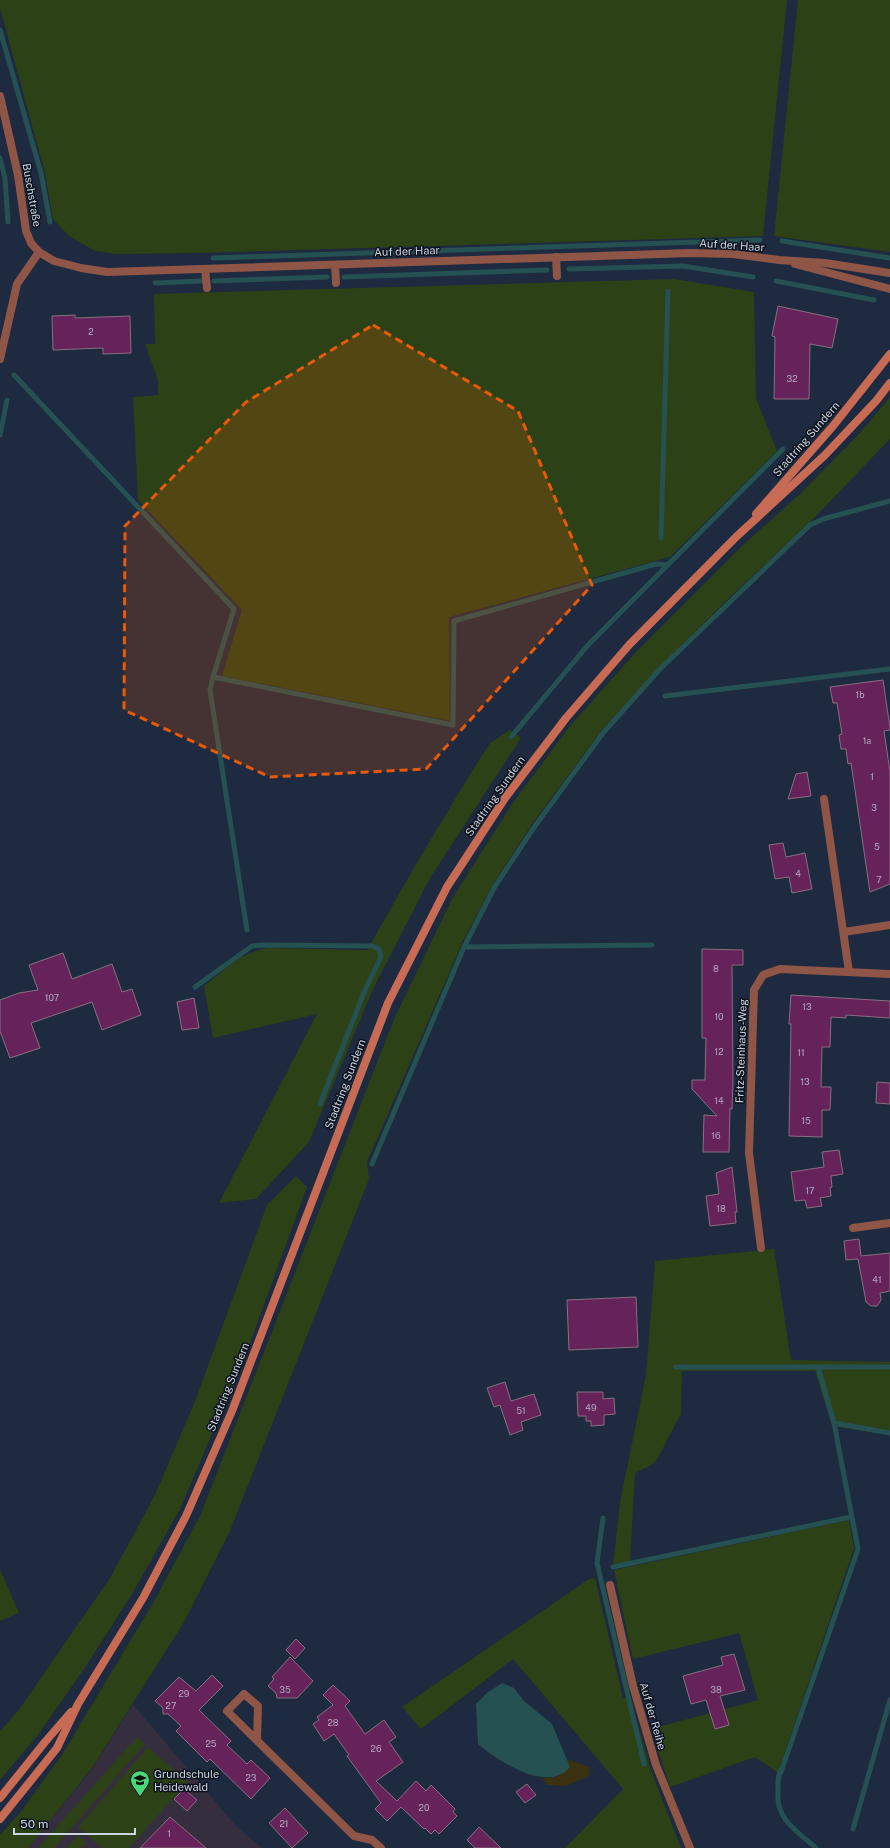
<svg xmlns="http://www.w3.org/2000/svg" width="890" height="1848" font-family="'Public Sans',sans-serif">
  <rect width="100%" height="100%" fill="#1d2a3f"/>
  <polygon fill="#352e3e" points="133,1704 236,1826 262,1848 28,1848 92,1769"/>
  <g fill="#2d4116">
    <polygon points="0,0 787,0 763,236 200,253 116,254 95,251 69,236 53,219 45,173 0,8"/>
    <polygon points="798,0 890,0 890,252 774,236"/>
    <polygon points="674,279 754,292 756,398 777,451 670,557 449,617 450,721 222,676 242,610 138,500 133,397 158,395 158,380 145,344 155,344 154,294"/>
    <polygon points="890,397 890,439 816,516 726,601 659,667 601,731 532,824 493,884 463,941 367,1162 369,1179 229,1533 184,1622 92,1768 28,1848 0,1848 0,1835 23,1809 63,1753 153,1603 200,1516 394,1019 452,899 512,804 570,726 635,653 741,547 801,493 858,435"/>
    <path d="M510,730L521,738L430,878L373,989L309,1142L256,1199L219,1203L317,1014L213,1038L204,986C226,969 239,953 268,948L367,950L416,864L472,771L490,743Z"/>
    <polygon points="296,1176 307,1187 246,1354 180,1509 132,1594 86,1666 38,1735 0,1780 0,1731 18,1711 110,1578 155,1495 195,1401 267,1205"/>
    <polygon points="774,1249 791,1360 890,1362 890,1435 832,1426 815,1371 682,1371 681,1414 655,1463 635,1473 630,1562 613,1566 620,1502 646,1375 655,1261"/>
    <polygon points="849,1520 854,1548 778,1773 755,1757 670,1787 651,1729 758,1700 739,1633 633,1659 614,1570"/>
    <polygon points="0,1569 19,1613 0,1621"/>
    <polygon points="595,1578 623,1698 630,1697 650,1768 681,1848 565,1848 623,1789 513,1659 421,1729 402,1707 589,1579"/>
    <polygon points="137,1737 145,1744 54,1848 38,1848"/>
    <polygon points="148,1747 188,1782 129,1848 102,1848 78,1827"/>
    <polygon points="78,1835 86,1843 81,1848 67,1848"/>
  </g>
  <polygon fill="#393110" points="566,1759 590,1767 589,1776 566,1786 547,1785 542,1778 556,1777 570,1767"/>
  <path fill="#265152" d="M502,1683L514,1688L524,1701L552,1724L570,1767C548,1794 498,1761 478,1744L476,1704L487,1693Z"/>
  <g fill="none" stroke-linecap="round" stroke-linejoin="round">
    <g stroke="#265152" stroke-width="5">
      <polyline points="0,30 41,173 50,222"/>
      <polyline points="0,158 5,178 8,222"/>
      <polyline points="782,241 890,258"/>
      <polyline points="213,258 760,240"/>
      <polyline points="569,269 683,266 753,277"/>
      <polyline points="344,277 547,270"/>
      <polyline points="214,281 327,277"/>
      <polyline points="776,281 874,300"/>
      <polyline points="155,283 202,281"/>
      <polyline points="14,375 234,609 213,677 210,690 247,930"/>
      <polyline points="0,435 7,400"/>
      <polyline points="661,538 668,291"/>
      <polyline points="213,677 453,725 454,621 656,564 668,565"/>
      <polyline points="665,696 890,669"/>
      <polyline points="511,737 588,645 783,449"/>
      <polyline points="464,947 652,945"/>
      <polyline points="195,987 252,946 266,945 372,946 379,949 381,957 365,990 320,1104"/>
      <polyline points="372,1164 464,947 494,888 535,826 603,733 660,669 810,525 823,519 890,501"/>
      <polyline points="676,1367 890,1367"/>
      <polyline points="834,1423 890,1433"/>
      <polyline points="603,1518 597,1563 644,1764"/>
      <polyline points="613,1567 851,1517"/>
      <path d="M781,1770C777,1779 778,1782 778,1791C775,1819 797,1831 816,1848"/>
      <polyline points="781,1772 858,1549 834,1423 818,1367"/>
      <polyline points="853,1829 890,1700"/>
    </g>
  </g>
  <g fill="#66235a" stroke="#886f82">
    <polygon points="778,306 838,319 832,348 810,344 809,399 774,399 775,337 772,336"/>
    <polygon points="75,315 75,318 130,316 131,353 103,354 103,348 53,350 52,316"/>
    <polygon points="883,680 890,728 890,730 884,731 890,772 890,884 870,892 851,763 848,764 846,749 841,749 839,735 842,734 837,703 833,703 830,687"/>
    <polygon points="807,772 811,796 788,799 796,774"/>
    <polygon points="783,843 786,857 805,853 812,889 792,893 789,877 775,879 769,845"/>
    <polygon points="702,949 743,950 743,965 732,965 733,1082 732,1109 730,1108 729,1152 703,1152 704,1115 717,1116 692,1089 692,1080 705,1080 706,1038 702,1038"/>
    <polygon points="63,953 72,979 112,964 122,992 132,989 141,1015 102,1030 92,1002 31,1023 40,1048 10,1058 0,1031 0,1000 19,993 38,990 29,965"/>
    <polygon points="791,995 890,1001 890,1018 846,1015 846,1018 831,1017 830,1047 822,1047 821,1087 831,1087 830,1110 822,1110 822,1137 789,1136 791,1024 789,1024"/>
    <polygon points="194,998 199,1028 182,1030 177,1002"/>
    <polygon points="877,1082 890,1083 890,1104 876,1103"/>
    <polygon points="839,1150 843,1174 831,1176 832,1187 830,1188 831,1196 820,1198 822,1206 807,1208 805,1200 795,1201 791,1172 824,1167 822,1152"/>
    <polygon points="732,1167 737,1212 735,1212 736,1223 710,1226 706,1196 719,1194 716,1173"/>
    <polygon points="859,1239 861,1256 890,1253 890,1291 880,1293 881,1300 877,1306 871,1306 866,1302 858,1259 846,1260 844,1241"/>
    <polygon points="636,1297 638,1347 569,1350 567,1300"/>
    <polygon points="505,1382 511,1401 534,1394 541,1415 521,1422 523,1430 510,1435 500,1405 494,1407 487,1388"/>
    <polygon points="577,1392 603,1392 603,1399 614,1398 615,1414 604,1415 604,1425 591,1426 591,1421 586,1421 586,1416 578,1416"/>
    <polygon points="296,1639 305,1648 295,1659 286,1650"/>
    <polygon points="734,1654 745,1690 720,1696 729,1725 715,1729 706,1700 691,1704 683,1676 723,1665 721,1657"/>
    <polygon points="290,1657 313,1681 297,1698 277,1698 276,1693 268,1686 274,1679 272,1677"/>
    <polygon points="212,1675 223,1686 199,1710 231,1741 227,1745 247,1764 251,1760 270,1778 251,1799 210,1759 207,1762 176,1731 181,1726 168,1714 163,1714 163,1708 155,1701 179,1677 196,1691"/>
    <polygon points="333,1685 350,1701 345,1706 365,1734 384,1720 396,1737 389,1742 403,1762 376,1781 397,1801 416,1781 426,1791 431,1785 455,1809 453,1812 457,1816 439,1834 435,1830 431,1834 425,1828 424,1829 401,1807 387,1821 375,1809 381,1803 347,1756 349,1755 334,1734 324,1741 313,1724 319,1720 317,1717 333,1705 323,1695"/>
    <polygon points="527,1784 536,1795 525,1803 516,1792"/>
    <polygon points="184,1789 197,1800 187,1811 174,1799"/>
    <polygon points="285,1808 308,1833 292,1848 269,1823"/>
    <polygon points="170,1817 206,1848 140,1848"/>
    <polygon points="479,1827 501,1848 475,1848 467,1840"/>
  </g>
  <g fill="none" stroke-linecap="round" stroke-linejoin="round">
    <g stroke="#8f5547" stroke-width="8">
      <polyline points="556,257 557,276"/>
      <polyline points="335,265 336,283"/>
      <polyline points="205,269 207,288"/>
    </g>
    <g stroke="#8f5547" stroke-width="8">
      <polyline points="0,96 18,175 26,231 31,243 39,252 54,261 81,268 107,272 690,253 733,254 779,260 825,263 890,273"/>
      <polyline points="795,264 890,289"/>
      <polyline points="0,359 17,284 39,252"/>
      <polyline points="824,799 849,972"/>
      <polyline points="844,932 890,925"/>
      <polyline points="853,1228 890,1223"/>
      <polyline points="761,1248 749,1153 754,990 763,975 780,969 890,974"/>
      <polyline points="610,1585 633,1686 656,1765 690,1848"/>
      <polyline points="257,1740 258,1706 244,1694 227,1711 354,1836 372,1840 381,1848"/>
    </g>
    <g stroke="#c76b55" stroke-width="8">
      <polyline points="756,514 833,426 890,354"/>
      <polyline points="0,1798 45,1742 71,1712"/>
      <polyline points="0,1819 57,1748 78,1704 143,1598 186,1516 232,1411 388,1003 447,887 505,798 566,718 629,645 736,537 825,455 876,401 890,383"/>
    </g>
  </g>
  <path fill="#e8590c" fill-opacity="0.2" stroke="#e8590c" stroke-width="3" stroke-dasharray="8 5" stroke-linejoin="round" d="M373,325L518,411L592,585L426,769L270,777L124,710L125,526L246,402Z"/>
  <defs>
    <symbol id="school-pin" viewBox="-11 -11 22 30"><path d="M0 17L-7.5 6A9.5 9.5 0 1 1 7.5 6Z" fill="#49d778" stroke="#0d131c"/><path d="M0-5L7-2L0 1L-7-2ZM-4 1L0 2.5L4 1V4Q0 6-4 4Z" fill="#111"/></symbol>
  </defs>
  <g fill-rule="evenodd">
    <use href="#school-pin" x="129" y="1769" width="22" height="30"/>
  </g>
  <g text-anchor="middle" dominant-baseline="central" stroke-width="3" stroke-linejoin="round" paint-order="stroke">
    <g font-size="9" fill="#b2a8bf">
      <text x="91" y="331">2</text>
      <text x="792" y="378">32</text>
      <text x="860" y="694">1b</text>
      <text x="867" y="740">1a</text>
      <text x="872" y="776">1</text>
      <text x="874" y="807">3</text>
      <text x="877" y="846">5</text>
      <text x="798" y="873">4</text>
      <text x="879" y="879">7</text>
      <text x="716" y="968">8</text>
      <text x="52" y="997">107</text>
      <text x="807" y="1006">13</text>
      <text x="719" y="1016">10</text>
      <text x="719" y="1051">12</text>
      <text x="801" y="1052">11</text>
      <text x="805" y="1081">13</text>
      <text x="719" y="1100">14</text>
      <text x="806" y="1120">15</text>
      <text x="716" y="1135">16</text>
      <text x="810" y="1190">17</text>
      <text x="721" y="1208">18</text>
      <text x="877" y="1279">41</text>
      <text x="591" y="1407">49</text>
      <text x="521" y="1410">51</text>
      <text x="285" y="1689">35</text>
      <text x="716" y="1689">38</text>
      <text x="184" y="1693">29</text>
      <text x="171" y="1705">27</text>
      <text x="333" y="1722">28</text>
      <text x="211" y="1743">25</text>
      <text x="376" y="1748">26</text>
      <text x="251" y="1777">23</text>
      <text x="424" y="1807">20</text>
      <text x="284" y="1823">21</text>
      <text x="169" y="1833">1</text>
    </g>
    <g font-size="11" fill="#cbd4e1" stroke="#0d131c">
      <text transform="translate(32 195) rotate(80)">Buschstraße</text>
      <text transform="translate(732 245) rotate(4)">Auf der Haar</text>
      <text transform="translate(407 251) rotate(-2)">Auf der Haar</text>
      <text transform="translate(806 439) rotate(-49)">Stadtring Sundern</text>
      <text transform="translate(495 796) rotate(-55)">Stadtring Sundern</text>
      <text transform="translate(741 1051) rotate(-88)">Fritz-Steinhaus-Weg</text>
      <text transform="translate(345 1084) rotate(-69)">Stadtring Sundern</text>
      <text transform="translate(228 1387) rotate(-68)">Stadtring Sundern</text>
      <text transform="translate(653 1716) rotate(74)">Auf der Reihe</text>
    </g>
    <g font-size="11" fill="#cbd4e1" stroke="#0d131c" text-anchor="start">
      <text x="154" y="1774">Grundschule<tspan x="154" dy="13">Heidewald</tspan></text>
    </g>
  </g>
  <path d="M14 1828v6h121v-6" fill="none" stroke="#cbd4e1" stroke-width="2"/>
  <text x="20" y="1828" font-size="12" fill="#cbd4e1" stroke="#0d131c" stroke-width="3" paint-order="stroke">50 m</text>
</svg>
